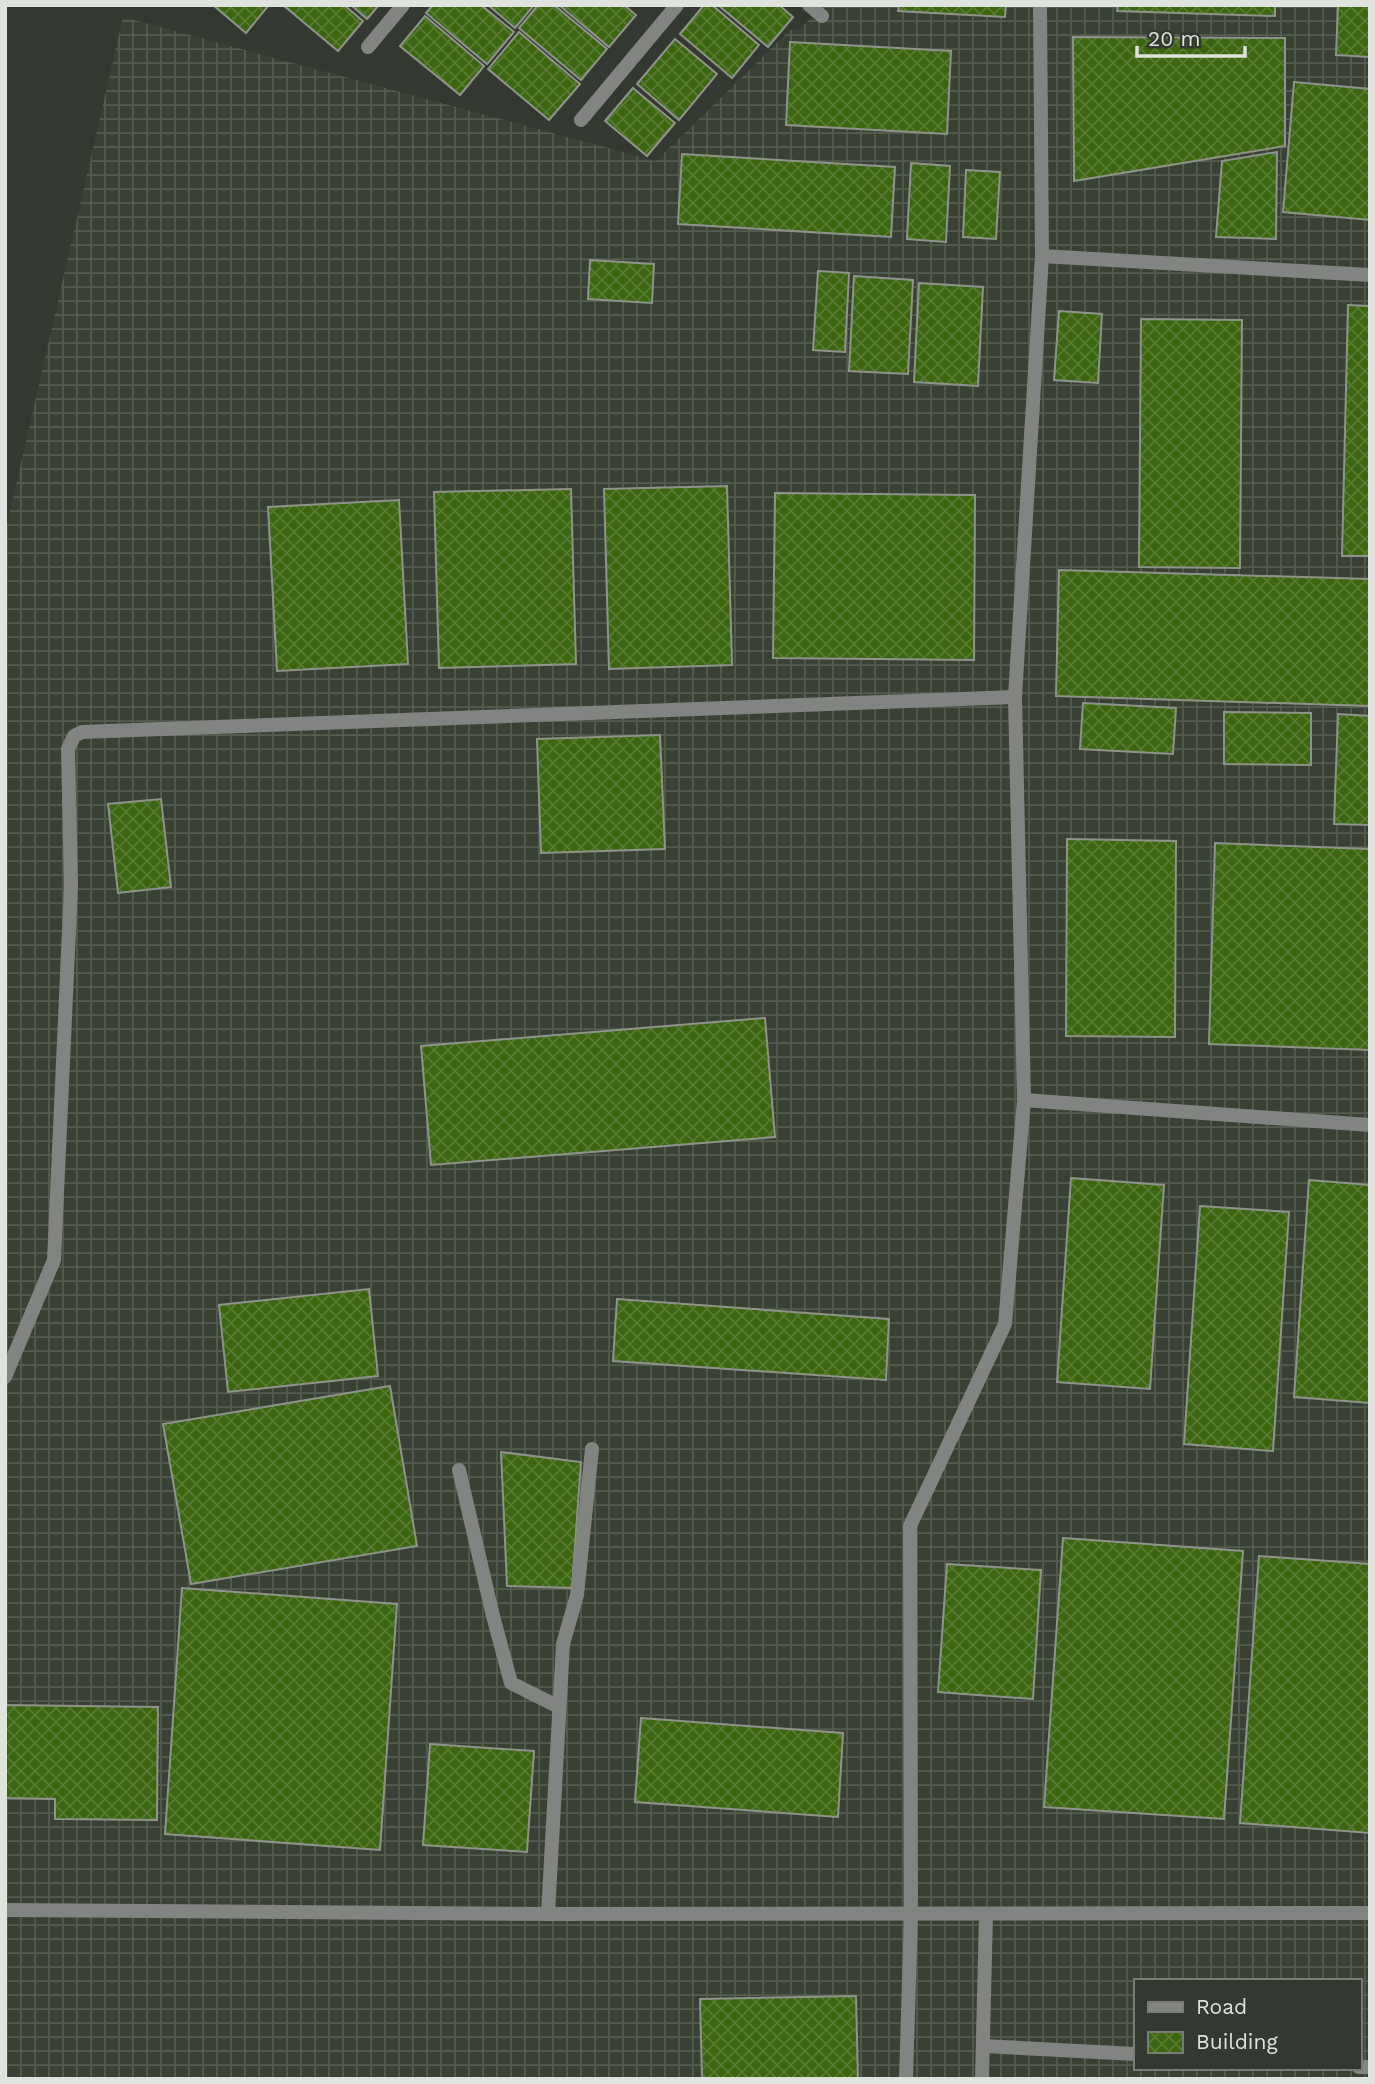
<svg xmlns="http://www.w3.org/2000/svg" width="1375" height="2084" font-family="'Work Sans',sans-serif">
  <defs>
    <pattern id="industrial-grid" width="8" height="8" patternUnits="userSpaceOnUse" patternTransform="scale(1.75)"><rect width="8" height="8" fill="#384133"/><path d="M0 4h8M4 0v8" fill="none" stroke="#545c50"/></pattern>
    <pattern id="building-cross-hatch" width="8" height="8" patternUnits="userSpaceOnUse" patternTransform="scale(1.75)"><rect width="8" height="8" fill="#3b650f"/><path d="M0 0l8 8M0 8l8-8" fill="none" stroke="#577b32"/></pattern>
  </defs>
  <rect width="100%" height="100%" fill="#333830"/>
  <path fill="url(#industrial-grid)" fill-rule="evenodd" d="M824,5H1370V2079H5V533L123,17L656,161L790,30L800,29ZM1135,1981H1359V2068H1135Z"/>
  <g fill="url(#building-cross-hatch)" stroke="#8e948b" stroke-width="2">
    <polygon points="213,5 269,5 246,33"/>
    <polygon points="283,5 344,5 363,21 338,51"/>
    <polygon points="351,5 379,5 367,19"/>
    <polygon points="433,5 481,5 514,32 487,64 426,13"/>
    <polygon points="488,5 534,5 515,28"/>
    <polygon points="538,5 554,5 607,49 581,80 519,28"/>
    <polygon points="559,5 624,5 636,15 609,47"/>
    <polygon points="704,5 712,5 759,45 732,78 680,34"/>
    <polygon points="718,5 779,5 793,17 768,47"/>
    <polygon points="899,5 1006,5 1005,17 898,11"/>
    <polygon points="1118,5 1275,5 1275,16 1117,11"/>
    <polygon points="1338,5 1370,5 1370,57 1336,55"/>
    <polygon points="425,16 484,66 460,95 400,46"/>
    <polygon points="519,32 580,84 549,120 488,69"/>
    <polygon points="1073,37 1285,38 1285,146 1074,181"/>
    <polygon points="675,39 717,74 679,120 637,84"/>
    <polygon points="790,42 951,51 947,134 786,125"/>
    <polygon points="1294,82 1370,89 1370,220 1283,212"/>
    <polygon points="633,88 675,123 647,156 605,121"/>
    <polygon points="1277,152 1276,239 1216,237 1222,161"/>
    <polygon points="682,154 895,167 891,237 678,224"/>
    <polygon points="911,163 950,166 946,242 907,239"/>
    <polygon points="966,170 1000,172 996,239 963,237"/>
    <polygon points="590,260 654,264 652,303 588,299"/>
    <polygon points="818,271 849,273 845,352 813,350"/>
    <polygon points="854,276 913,280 908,374 849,371"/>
    <polygon points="919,283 983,287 978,386 914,382"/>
    <polygon points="1348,305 1370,306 1370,556 1342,556"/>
    <polygon points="1059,311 1102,314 1098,383 1054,380"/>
    <polygon points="1141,319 1242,320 1240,568 1139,567"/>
    <polygon points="727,486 732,665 609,669 604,489"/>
    <polygon points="571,489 576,664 439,668 434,492"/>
    <polygon points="775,493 975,495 974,660 773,658"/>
    <polygon points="399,500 408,664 277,671 268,507"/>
    <polygon points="1059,570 1370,579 1370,706 1056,696"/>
    <polygon points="1083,703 1176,708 1173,754 1080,749"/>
    <polygon points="1224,712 1311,713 1311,765 1224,764"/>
    <polygon points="1338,714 1370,716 1370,825 1334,824"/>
    <polygon points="660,735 665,849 541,853 537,739"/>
    <polygon points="161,799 171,887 118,893 108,804"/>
    <polygon points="1067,839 1176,841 1175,1037 1066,1036"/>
    <polygon points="1215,843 1370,849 1370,1050 1209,1044"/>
    <polygon points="765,1018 775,1137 431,1165 421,1046"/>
    <polygon points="1071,1178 1164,1185 1150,1389 1057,1382"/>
    <polygon points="1309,1180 1370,1185 1370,1403 1294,1397"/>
    <polygon points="1200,1206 1289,1212 1273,1451 1184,1444"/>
    <polygon points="369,1289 378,1376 228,1392 219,1305"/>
    <polygon points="617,1299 889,1319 886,1380 613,1361"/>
    <polygon points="390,1386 417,1546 191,1584 163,1424"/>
    <polygon points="501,1452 581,1462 572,1588 507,1586"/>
    <polygon points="1063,1538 1243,1551 1224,1819 1044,1807"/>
    <polygon points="1259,1556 1370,1564 1370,1833 1240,1823"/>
    <polygon points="947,1564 1041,1570 1033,1699 938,1692"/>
    <polygon points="182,1588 397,1604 380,1850 165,1834"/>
    <polygon points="5,1705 158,1707 157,1820 55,1819 55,1799 5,1798"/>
    <polygon points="641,1718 843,1733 838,1817 635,1802"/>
    <polygon points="430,1744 534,1751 527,1852 423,1845"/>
    <polygon points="856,1996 858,2079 702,2079 700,1999"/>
  </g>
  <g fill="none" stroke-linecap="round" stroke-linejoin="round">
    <g stroke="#818480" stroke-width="14">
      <polyline points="459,1470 493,1616 511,1683 559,1707"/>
      <polyline points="548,1914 563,1644 577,1595 592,1449"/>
      <polyline points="983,2046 1135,2054"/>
      <polyline points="1359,2067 1370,2067"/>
      <polyline points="982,2079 986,1914"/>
    </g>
    <g stroke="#818480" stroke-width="14">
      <polyline points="809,5 822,16"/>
      <polyline points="368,47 403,5"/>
      <polyline points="581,120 677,5"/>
      <polyline points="1042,256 1370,275"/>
      <polyline points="1024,1100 1370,1125"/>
      <polyline points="5,1377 54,1260 71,886 68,749 74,736 82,732 1015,697"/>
      <polyline points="5,1910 548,1914 1370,1913"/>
      <polyline points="906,2079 911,1914 910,1526 1005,1324 1024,1100 1015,697 1042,256 1040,5"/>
    </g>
  </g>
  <rect width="1375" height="2084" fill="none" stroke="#dfe3dd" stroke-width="14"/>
  <rect x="1134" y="1979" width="228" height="91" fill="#333830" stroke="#787c75" stroke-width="2"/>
  <rect x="1148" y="2002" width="35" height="10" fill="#818480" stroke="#787c75" stroke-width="2"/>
  <text x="1196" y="2014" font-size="21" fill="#dfe3dd">Road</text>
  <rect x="1148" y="2032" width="35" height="21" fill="url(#building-cross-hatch)" stroke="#787c75" stroke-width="2"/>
  <text x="1196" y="2049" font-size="21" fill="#dfe3dd">Building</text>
  <path d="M1137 46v10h108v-10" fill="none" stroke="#dfe3dd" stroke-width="3.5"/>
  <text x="1148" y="46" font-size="21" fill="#dfe3dd" stroke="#333830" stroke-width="5" paint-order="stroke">20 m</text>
</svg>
